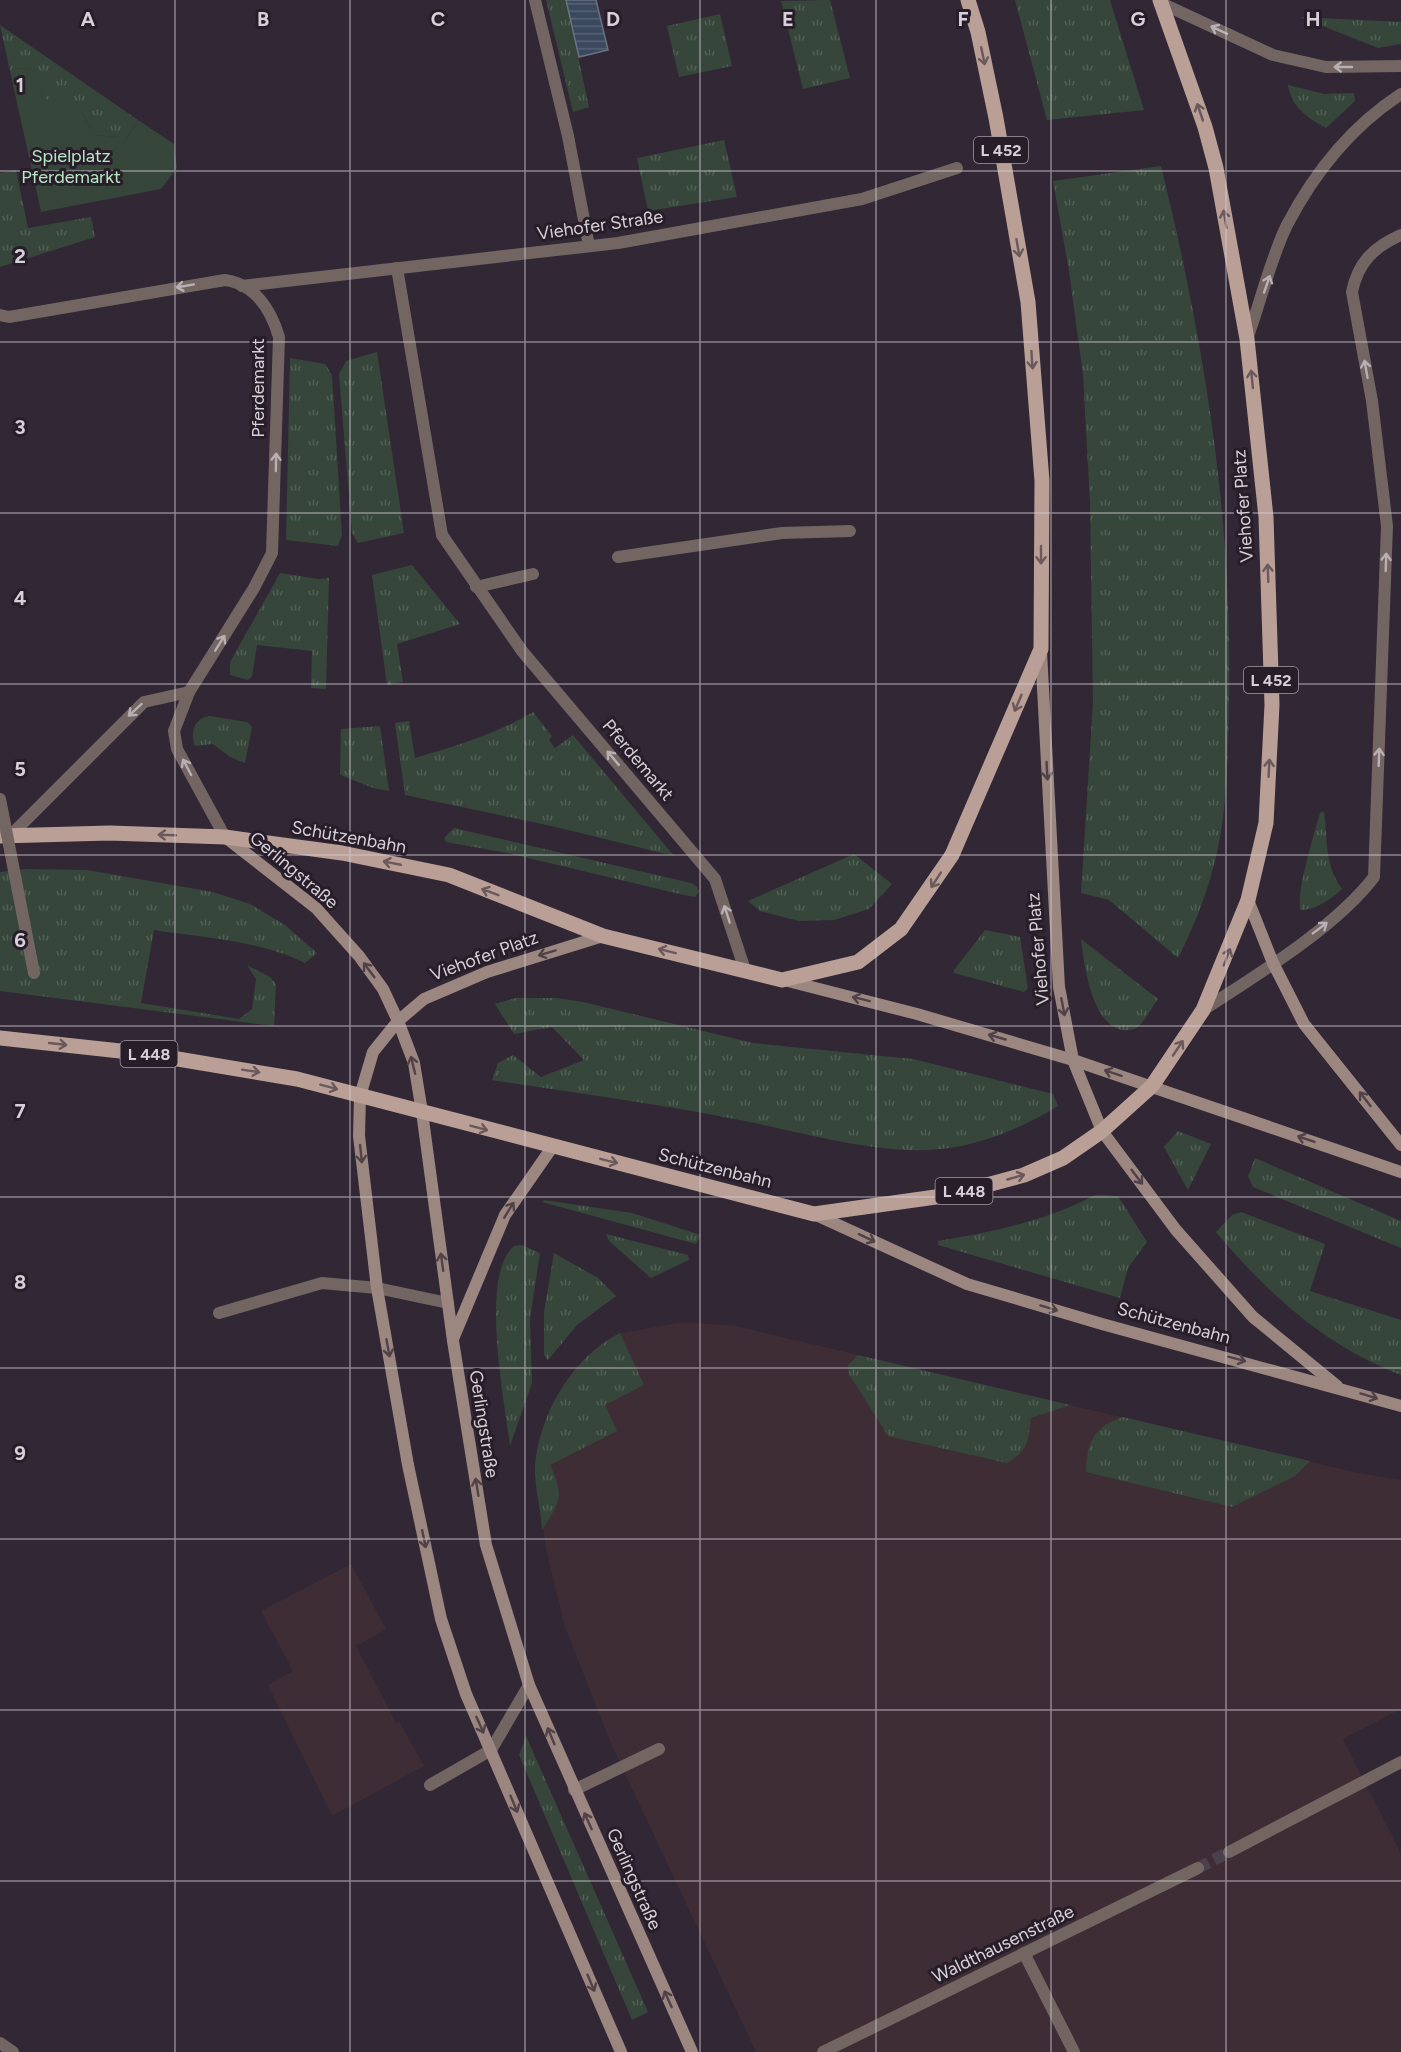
<svg xmlns="http://www.w3.org/2000/svg" width="1401" height="2052" font-family="Figtree,sans-serif">
  <defs>
    <pattern id="grass-tufts" width="24" height="20" patternUnits="userSpaceOnUse" patternTransform="scale(1.5)"><rect width="24" height="20" fill="#36463a"/><path d="M3 7l-1-3M5 7V3M7 7l1-3M15 17l-1-3M17 17v-4M19 17l1-3" fill="none" stroke="#526056"/></pattern>
    <pattern id="water-rules" width="6" height="5" patternUnits="userSpaceOnUse" patternTransform="scale(1.5)"><rect width="6" height="5" fill="#3b495e"/><path d="M0 2.5h6" fill="none" stroke="#576274"/></pattern>
  </defs>
  <rect width="100%" height="100%" fill="#322734"/>
  <g fill="#3f2d35">
    <polygon points="685,1322 736,1326 1358,1473 1401,1480 1401,1709 1343,1739 1401,1854 1401,2052 756,2052 612,1746 565,1627 546,1549 537,1483 535,1465 542,1430 551,1409 574,1370 602,1344 620,1333"/>
    <polygon points="351,1564 386,1629 356,1646 396,1723 399,1722 424,1766 332,1816 268,1685 293,1671 261,1611"/>
  </g>
  <g fill="url(#grass-tufts)">
    <polygon points="546,0 566,0 589,107 573,112"/>
    <polygon points="830,0 850,78 803,89 781,1"/>
    <polygon points="1015,0 1110,0 1144,110 1047,120"/>
    <polygon points="720,14 732,66 679,77 667,26"/>
    <polygon points="1300,17 1401,22 1401,44 1378,48"/>
    <polygon points="0,25 138,120 124,143 118,137 93,135 83,114 70,105 53,106 47,101 31,69 14,68 10,71"/>
    <path d="M1288,85L1324,94L1354,93L1355,101L1326,128C1308,118 1291,107 1288,85Z"/>
    <polygon points="724,140 737,197 648,211 637,158"/>
    <path d="M1161,166C1204,340 1233,519 1229,699C1228,748 1228,799 1218,848C1210,886 1196,923 1178,958L1109,900L1081,893L1093,702L1090,503L1083,375L1069,271L1053,181Z"/>
    <polygon points="16,170 28,228 91,217 95,237 0,267 0,173"/>
    <polygon points="377,352 404,533 358,543 352,533 339,374 346,361"/>
    <polygon points="290,358 325,364 332,375 342,535 338,546 286,540"/>
    <polygon points="412,565 460,624 397,644 403,682 387,685 372,575"/>
    <polygon points="280,573 318,579 329,578 326,689 311,688 312,651 257,645 252,676 248,680 230,675 230,662"/>
    <path d="M533,712L552,736L549,740L555,748L573,735L674,856L556,827L405,795L395,723L409,721L415,758C456,746 496,734 533,712Z"/>
    <path d="M210,716L247,722L252,727L245,763L230,757L213,744L195,746C190,732 194,718 210,716Z"/>
    <polygon points="380,726 389,791 373,788 340,775 341,729"/>
    <path d="M1324,811C1328,840 1324,864 1342,889C1331,899 1316,910 1301,910C1295,895 1315,831 1320,813Z"/>
    <polygon points="454,828 691,883 697,887 699,892 695,897 684,895 507,853 446,842 444,838"/>
    <polygon points="854,854 892,884 869,909 834,920 799,921 760,911 748,901"/>
    <path d="M27,869L87,870L213,892L250,904L285,925L317,953L305,963C259,940 204,938 154,930L141,1003L239,1019L252,1009L256,979L247,965L270,977L276,984L274,1026L0,991V872Z"/>
    <polygon points="985,930 1020,937 1028,988 1024,992 954,973 954,970"/>
    <path d="M1081,939L1158,999C1152,1007 1146,1019 1139,1026C1134,1030 1128,1031 1122,1030C1092,1024 1084,966 1081,939Z"/>
    <path d="M516,998H557L583,1002L753,1043L913,1059L1053,1094L1058,1106C1019,1130 972,1149 926,1150C866,1152 794,1130 734,1119C654,1103 573,1093 492,1080L498,1063L513,1055L541,1077L584,1060L552,1027L514,1034L495,1004Z"/>
    <polygon points="1178,1131 1211,1144 1188,1190 1164,1147"/>
    <polygon points="1255,1158 1401,1221 1401,1248 1253,1187 1248,1176"/>
    <path d="M1095,1195L1118,1196L1147,1242L1128,1268L1120,1298L938,1245V1241C992,1232 1046,1221 1095,1195Z"/>
    <polygon points="544,1200 632,1213 701,1235 696,1244 542,1202"/>
    <path d="M1241,1212L1325,1244L1310,1291L1401,1320V1375C1325,1346 1268,1294 1216,1232L1232,1215Z"/>
    <polygon points="606,1234 688,1255 689,1260 651,1278 609,1241"/>
    <path d="M522,1245L540,1253L530,1319L532,1383L510,1446C505,1404 479,1275 514,1246Z"/>
    <polygon points="554,1253 598,1278 616,1296 577,1325 548,1360 544,1355 544,1312"/>
    <path d="M620,1333L644,1385L605,1405L617,1431L550,1465C565,1498 560,1501 542,1530C541,1508 534,1486 535,1465C540,1412 573,1357 620,1333Z"/>
    <path d="M858,1355L1070,1405L1031,1418C1028,1442 1029,1450 1007,1463L888,1436L849,1374L848,1365Z"/>
    <path d="M1123,1417L1310,1461L1295,1476L1232,1507L1086,1472C1087,1442 1093,1427 1123,1417Z"/>
    <polygon points="526,1736 648,2012 632,2020 519,1755"/>
  </g>
  <path fill="#36463a" d="M14,68L31,69C41,81 40,96 53,105H70L80,108L93,135L119,137L124,143L138,120L174,144L177,168L161,189L41,212L10,71Z"/>
  <polygon fill="url(#water-rules)" stroke="#6a7283" stroke-width="1.5" points="566,0 596,0 608,50 579,57"/>
  <g fill="none" stroke-linecap="round" stroke-linejoin="round">
    <polyline stroke="#4b404d" stroke-width="12" stroke-dasharray="12 6" stroke-linecap="butt" points="1198,1868 1229,1852"/>
    <g stroke="#736662" stroke-width="12">
      <polyline points="535,0 568,136 589,246"/>
      <polyline points="618,557 782,533 850,531"/>
      <polyline points="476,587 533,574"/>
      <polyline points="11,835 144,702 189,692"/>
      <path d="M1203,1010C1257,975 1336,927 1374,877L1387,526L1372,401L1352,292C1358,262 1374,247 1401,235"/>
      <polyline points="219,1313 322,1283 377,1288 448,1303"/>
      <polyline points="430,1785 491,1750 529,1685"/>
      <polyline points="574,1790 659,1749"/>
      <polyline points="1024,1953 1074,2052"/>
    </g>
    <g stroke="#736662" stroke-width="12">
      <polyline points="397,268 442,535"/>
      <polyline points="242,286 618,243 862,199 957,168"/>
    </g>
    <g stroke="#736662" stroke-width="12">
      <polyline points="1161,3 1273,55 1326,67 1401,66"/>
      <path d="M0,315L9,317L225,280C255,284 271,310 279,337L272,553L254,588L189,692L174,731L177,749L225,837"/>
      <path d="M1247,339C1260,304 1271,257 1287,225C1314,173 1352,126 1401,94"/>
      <polyline points="442,535 522,651 715,879 745,970"/>
      <polyline points="1229,1852 1401,1762"/>
      <polyline points="0,2043 13,2052"/>
      <polyline points="823,2052 1198,1868"/>
    </g>
    <g stroke="#9b8680" stroke-width="12">
      <polyline points="1041,651 1059,987 1073,1060 1102,1131 1176,1230 1253,1317 1337,1386"/>
      <polyline points="225,837 316,908 359,956 383,989 398,1021 414,1063 422,1112 453,1341 486,1545 529,1685 692,2052"/>
      <polyline points="1248,900 1273,963 1304,1024 1401,1145"/>
      <polyline points="603,936 487,972 424,999 398,1021 373,1052 360,1096 359,1136 377,1288 408,1465 441,1619 466,1694 621,2052"/>
      <polyline points="784,980 917,1014 1073,1060 1401,1172"/>
      <polyline points="814,1214 967,1284 1102,1324 1401,1406"/>
      <polyline points="453,1339 505,1215 553,1146"/>
    </g>
    <g stroke="#ba9f97" stroke-width="15">
      <polyline points="0,836 110,833 225,837 342,853 449,875 603,936 782,980 858,962 901,929 952,855 1041,649 1042,481 1028,302 996,118 978,32 968,0"/>
      <polyline points="0,1038 148,1054 297,1079 814,1214 950,1195 1024,1175 1063,1158 1102,1131 1152,1086 1203,1010 1248,900 1266,823 1272,705 1266,517 1247,339 1216,168 1205,127 1160,0"/>
    </g>
    <polyline stroke="#736662" stroke-width="12" points="0,799 34,973"/>
  </g>
  <defs><path id="oneway-shaft" d="M-6 0H5M1.5-3L5.5 0L1.5 3" fill="none" stroke-width="1.6" stroke-linecap="round" stroke-linejoin="round" transform="scale(1.5)"/></defs>
  <g stroke="#b9b0b5">
    <use href="#oneway-shaft" transform="translate(1219 30) rotate(-155)"/>
    <use href="#oneway-shaft" transform="translate(1343 67) rotate(180)"/>
    <use href="#oneway-shaft" transform="translate(1267 284) rotate(-71)"/>
    <use href="#oneway-shaft" transform="translate(185 286) rotate(170)"/>
    <use href="#oneway-shaft" transform="translate(1366 369) rotate(-100)"/>
    <use href="#oneway-shaft" transform="translate(276 462) rotate(-89)"/>
    <use href="#oneway-shaft" transform="translate(1386 562) rotate(-88)"/>
    <use href="#oneway-shaft" transform="translate(220 643) rotate(-58)"/>
    <use href="#oneway-shaft" transform="translate(135 710) rotate(138)"/>
    <use href="#oneway-shaft" transform="translate(1379 757) rotate(-88)"/>
    <use href="#oneway-shaft" transform="translate(613 758) rotate(-130)"/>
    <use href="#oneway-shaft" transform="translate(187 767) rotate(-118)"/>
    <use href="#oneway-shaft" transform="translate(727 914) rotate(-108)"/>
    <use href="#oneway-shaft" transform="translate(1320 928) rotate(-37)"/>
  </g>
  <g stroke="#6a585b">
    <use href="#oneway-shaft" transform="translate(983 56) rotate(78)"/>
    <use href="#oneway-shaft" transform="translate(1200 112) rotate(-109)"/>
    <use href="#oneway-shaft" transform="translate(1225 219) rotate(-100)"/>
    <use href="#oneway-shaft" transform="translate(1018 248) rotate(80)"/>
    <use href="#oneway-shaft" transform="translate(1032 360) rotate(86)"/>
    <use href="#oneway-shaft" transform="translate(1252 379) rotate(-96)"/>
    <use href="#oneway-shaft" transform="translate(1041 555) rotate(90)"/>
    <use href="#oneway-shaft" transform="translate(1268 573) rotate(-92)"/>
    <use href="#oneway-shaft" transform="translate(1018 703) rotate(113)"/>
    <use href="#oneway-shaft" transform="translate(1269 768) rotate(-87)"/>
    <use href="#oneway-shaft" transform="translate(167 835) rotate(-178)"/>
    <use href="#oneway-shaft" transform="translate(392 863) rotate(-169)"/>
    <use href="#oneway-shaft" transform="translate(936 880) rotate(123)"/>
    <use href="#oneway-shaft" transform="translate(490 892) rotate(-159)"/>
    <use href="#oneway-shaft" transform="translate(667 951) rotate(-166)"/>
    <use href="#oneway-shaft" transform="translate(1227 957) rotate(-69)"/>
    <use href="#oneway-shaft" transform="translate(58 1044) rotate(6)"/>
    <use href="#oneway-shaft" transform="translate(1178 1048) rotate(-56)"/>
    <use href="#oneway-shaft" transform="translate(251 1071) rotate(9)"/>
    <use href="#oneway-shaft" transform="translate(329 1087) rotate(15)"/>
    <use href="#oneway-shaft" transform="translate(479 1128) rotate(15)"/>
    <use href="#oneway-shaft" transform="translate(609 1161) rotate(14)"/>
    <use href="#oneway-shaft" transform="translate(1016 1177) rotate(-16)"/>
  </g>
  <g stroke="#504248">
    <use href="#oneway-shaft" transform="translate(1047 771) rotate(87)"/>
    <use href="#oneway-shaft" transform="translate(547 953) rotate(163)"/>
    <use href="#oneway-shaft" transform="translate(369 970) rotate(-127)"/>
    <use href="#oneway-shaft" transform="translate(861 999) rotate(-166)"/>
    <use href="#oneway-shaft" transform="translate(1063 1007) rotate(79)"/>
    <use href="#oneway-shaft" transform="translate(997 1037) rotate(-164)"/>
    <use href="#oneway-shaft" transform="translate(413 1065) rotate(-104)"/>
    <use href="#oneway-shaft" transform="translate(1113 1073) rotate(-162)"/>
    <use href="#oneway-shaft" transform="translate(1365 1099) rotate(-128)"/>
    <use href="#oneway-shaft" transform="translate(1306 1139) rotate(-161)"/>
    <use href="#oneway-shaft" transform="translate(361 1154) rotate(84)"/>
    <use href="#oneway-shaft" transform="translate(1137 1177) rotate(53)"/>
    <use href="#oneway-shaft" transform="translate(509 1210) rotate(-58)"/>
    <use href="#oneway-shaft" transform="translate(867 1238) rotate(25)"/>
    <use href="#oneway-shaft" transform="translate(442 1262) rotate(-98)"/>
    <use href="#oneway-shaft" transform="translate(1049 1308) rotate(17)"/>
    <use href="#oneway-shaft" transform="translate(388 1348) rotate(80)"/>
    <use href="#oneway-shaft" transform="translate(1237 1359) rotate(15)"/>
    <use href="#oneway-shaft" transform="translate(1369 1396) rotate(17)"/>
    <use href="#oneway-shaft" transform="translate(477 1487) rotate(-99)"/>
    <use href="#oneway-shaft" transform="translate(424 1539) rotate(78)"/>
    <use href="#oneway-shaft" transform="translate(480 1725) rotate(66)"/>
    <use href="#oneway-shaft" transform="translate(551 1736) rotate(-113)"/>
    <use href="#oneway-shaft" transform="translate(514 1804) rotate(67)"/>
    <use href="#oneway-shaft" transform="translate(588 1821) rotate(-114)"/>
    <use href="#oneway-shaft" transform="translate(591 1983) rotate(67)"/>
    <use href="#oneway-shaft" transform="translate(668 1999) rotate(-114)"/>
  </g>
  <path fill="none" stroke="#d7d0d8" stroke-width="1.5" stroke-opacity="0.55" d="M175,0V2052M350,0V2052M525,0V2052M700,0V2052M876,0V2052M1051,0V2052M1226,0V2052M0,171H1401M0,342H1401M0,513H1401M0,684H1401M0,855H1401M0,1026H1401M0,1197H1401M0,1368H1401M0,1539H1401M0,1710H1401M0,1881H1401"/>
  <g text-anchor="middle" dominant-baseline="central" stroke-width="6" stroke-linejoin="round" paint-order="stroke">
    <g fill="#281e2a" stroke="#a29ba4" stroke-width="1.5">
      <rect x="974" y="137" width="54" height="26" rx="4.5"/>
      <rect x="1244" y="667" width="54" height="26" rx="4.5"/>
      <rect x="120.5" y="1041" width="57" height="26" rx="4.5"/>
      <rect x="935.5" y="1178" width="57" height="26" rx="4.5"/>
    </g>
    <g font-size="16" font-weight="bold" fill="#d7d0d8">
      <text x="1001" y="150">L 452</text>
      <text x="1271" y="680">L 452</text>
      <text x="149" y="1054">L 448</text>
      <text x="964" y="1191">L 448</text>
    </g>
    <g font-size="18" fill="#b7e8c4" stroke="#281e2a">
      <text x="71" y="156">Spielplatz<tspan x="71" dy="21">Pferdemarkt</tspan></text>
    </g>
    <g font-size="18" fill="#d7d0d8" stroke="#281e2a">
      <text transform="translate(600 225) rotate(-8)">Viehofer Straße</text>
      <text transform="translate(258 388) rotate(-90)">Pferdemarkt</text>
      <text transform="translate(1243 506) rotate(-94)">Viehofer Platz</text>
      <text transform="translate(638 760) rotate(50)">Pferdemarkt</text>
      <text transform="translate(349 837) rotate(10)">Schützenbahn</text>
      <text transform="translate(294 870) rotate(40)">Gerlingstraße</text>
      <text transform="translate(1038 949) rotate(-95)">Viehofer Platz</text>
      <text transform="translate(484 956) rotate(-20)">Viehofer Platz</text>
      <text transform="translate(715 1168) rotate(14)">Schützenbahn</text>
      <text transform="translate(1174 1323) rotate(15)">Schützenbahn</text>
      <text transform="translate(484 1424) rotate(81)">Gerlingstraße</text>
      <text transform="translate(634 1879) rotate(66)">Gerlingstraße</text>
      <text transform="translate(1003 1944) rotate(-26)">Waldthausenstraße</text>
    </g>
  </g>
  <g font-size="20" text-anchor="middle" font-weight="bold" fill="#d7d0d8" stroke="#281e2a" stroke-width="6" stroke-linejoin="round" paint-order="stroke">
    <text x="88" y="26">A</text>
    <text x="263" y="26">B</text>
    <text x="438" y="26">C</text>
    <text x="613" y="26">D</text>
    <text x="788" y="26">E</text>
    <text x="963" y="26">F</text>
    <text x="1138" y="26">G</text>
    <text x="1313" y="26">H</text>
    <text x="20" y="92">1</text>
    <text x="20" y="263">2</text>
    <text x="20" y="434">3</text>
    <text x="20" y="605">4</text>
    <text x="20" y="776">5</text>
    <text x="20" y="947">6</text>
    <text x="20" y="1118">7</text>
    <text x="20" y="1289">8</text>
    <text x="20" y="1460">9</text>
  </g>
</svg>
